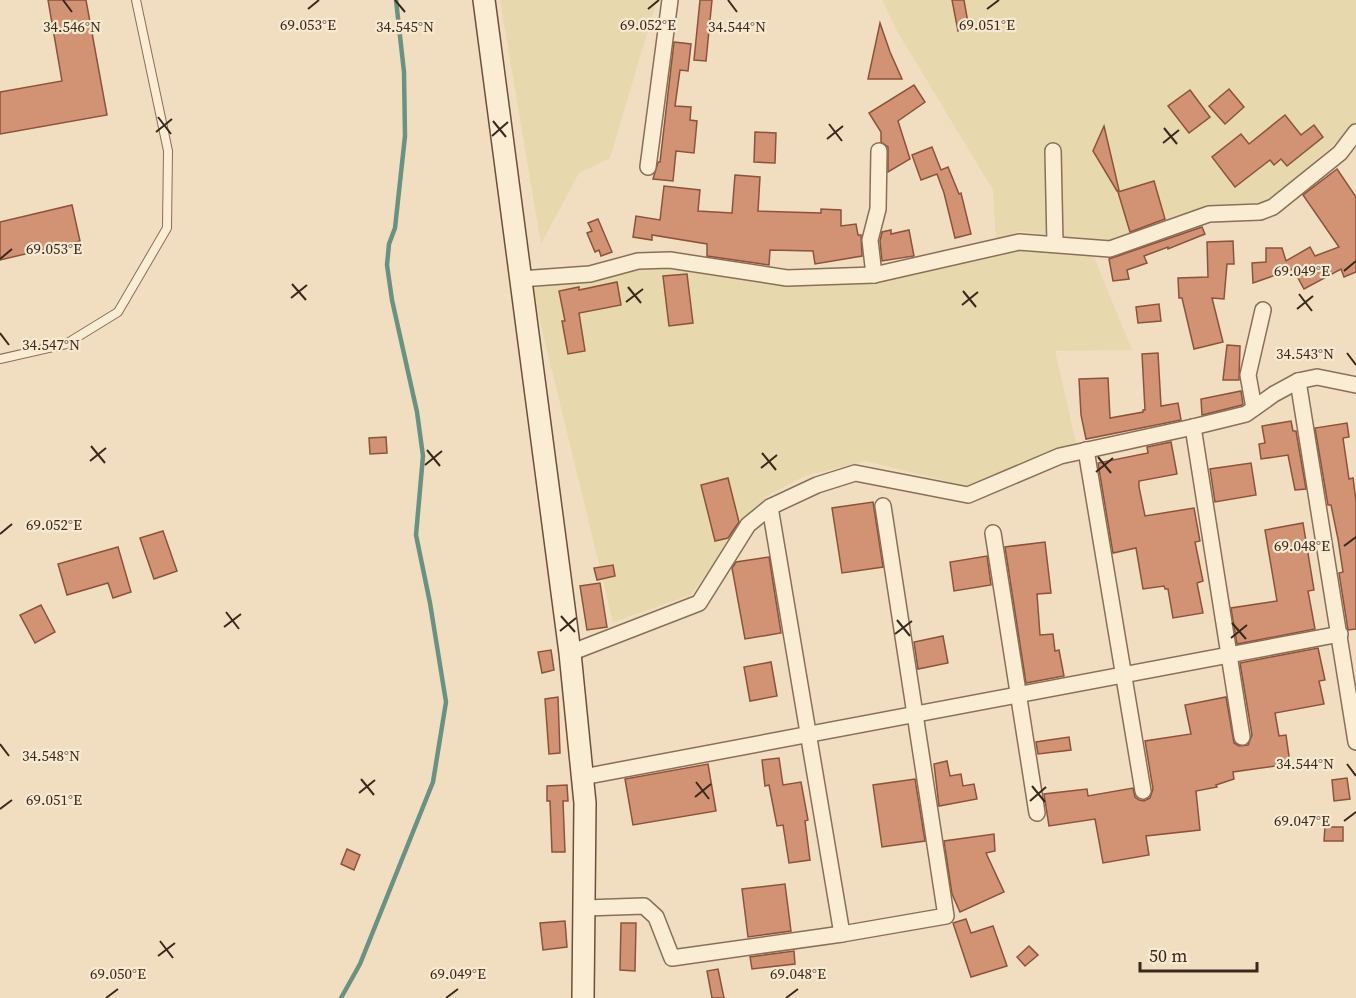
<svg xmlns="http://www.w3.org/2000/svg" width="1356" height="998" font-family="'Source Serif 4',serif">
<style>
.farmland{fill:#e7d8ad}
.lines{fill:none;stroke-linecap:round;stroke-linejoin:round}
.stream{stroke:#6a9284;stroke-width:4.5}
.building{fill:#d29274;stroke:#8c533b;stroke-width:1.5}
.service-casing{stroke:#8b6e57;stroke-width:10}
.minor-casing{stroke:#8b6e57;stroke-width:18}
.secondary-casing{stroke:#6d4f3a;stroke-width:24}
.service{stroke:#fbecd4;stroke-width:8}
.minor{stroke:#fbecd4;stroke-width:15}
.secondary{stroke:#fbecd4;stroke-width:21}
.ticks{fill:none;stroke:#3a281c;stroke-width:2}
.ticks-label{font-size:15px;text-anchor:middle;fill:#3a281c;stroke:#f8e9d1;stroke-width:4.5;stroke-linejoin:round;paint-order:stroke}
</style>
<rect width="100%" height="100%" fill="#f1dec0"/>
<g class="farmland">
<polygon points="500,0 657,0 610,158 579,173 541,244"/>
<polygon points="882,0 1356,0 1356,122 1354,127 1268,202 1208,205 1129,239 1095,242 1020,231 996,240 993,190 897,31"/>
<polygon points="1026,241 1094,257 1132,350 1055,351 1077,447 968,486 865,461 805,476 770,494 751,513 691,595 613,622 532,288 642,266 785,282 966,263"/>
</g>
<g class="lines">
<polyline class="stream" points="341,998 360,964 433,782 446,702 430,603 416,535 423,456 417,412 392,300 387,265 389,244 395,228 405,136 404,72 396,0"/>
</g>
<g class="building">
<polygon points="48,0 86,0 107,115 0,134 0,92 62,81"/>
<polygon points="700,0 712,0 706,61 694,60"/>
<polygon points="952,0 964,0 968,23 958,31"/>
<polygon points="880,23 890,52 902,79 868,79"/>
<polygon points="674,42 691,44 688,71 680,70 675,106 691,107 690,120 697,121 694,153 676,151 673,181 653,179 658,162 660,162"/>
<polygon points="914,85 925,102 898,121 910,159 888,172 888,147 881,142 881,132 869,113"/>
<polygon points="1229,89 1244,107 1225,124 1209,106"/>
<polygon points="1190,90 1210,117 1189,133 1168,106"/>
<polygon points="1285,115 1301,135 1314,125 1323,137 1287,166 1281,159 1274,165 1270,160 1235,187 1212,157 1241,134 1249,144"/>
<polygon points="1104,126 1119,190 1117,191 1093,151"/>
<polygon points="755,132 776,133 775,163 754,162"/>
<polygon points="932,147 941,170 948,167 959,194 961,193 971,234 955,238 944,193 937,174 921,180 912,155"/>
<polygon points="1337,169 1356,197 1356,272 1344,277 1341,269 1304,289 1293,269 1253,283 1252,263 1266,262 1266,248 1282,248 1286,261 1310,247 1315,256 1339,247 1303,195"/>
<polygon points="735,175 760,177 758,211 821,213 821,209 841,210 841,226 856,224 858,235 861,235 862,256 815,264 813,251 770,250 769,265 707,256 707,244 652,235 652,240 633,237 636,216 660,220 664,186 700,190 698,211 732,213"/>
<polygon points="1154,181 1165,219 1130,232 1118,192"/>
<polygon points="72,205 80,241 0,260 0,222"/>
<polygon points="598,219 612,252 601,256 599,250 595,252 587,233 592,231 588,223"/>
<polygon points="1202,227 1205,234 1168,249 1168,247 1144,256 1147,263 1127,270 1129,279 1113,281 1109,259"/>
<polygon points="891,230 891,234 909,230 914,256 882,261 880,241 882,232"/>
<polygon points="1233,241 1234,264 1227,264 1224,299 1212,298 1223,342 1194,349 1182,298 1179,298 1178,278 1208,277 1207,242"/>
<polygon points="687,274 693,323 669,326 663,276"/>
<polygon points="617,282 621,305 579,313 585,351 568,354 562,321 565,321 559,291 579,287 579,290"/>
<polygon points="1159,304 1161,321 1138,323 1136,307"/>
<polygon points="1227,345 1240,346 1239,380 1223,380"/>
<polygon points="1158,353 1161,406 1178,403 1181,420 1086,439 1081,415 1079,379 1108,378 1110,418 1143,412 1143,410 1145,410 1142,354"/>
<polygon points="1241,391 1243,404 1242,405 1202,415 1201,399"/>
<polygon points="1291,421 1293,431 1296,431 1306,489 1295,490 1288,455 1261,459 1259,444 1265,443 1262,426"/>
<polygon points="1347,423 1349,437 1343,438 1349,479 1353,478 1356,501 1356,629 1348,630 1339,573 1343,572 1338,539 1331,505 1328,505 1315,428"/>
<polygon points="386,437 387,453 370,454 369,438"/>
<polygon points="1171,442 1177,474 1139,481 1139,487 1145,516 1194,508 1200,541 1195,542 1203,581 1197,583 1203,613 1173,618 1168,589 1165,589 1164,586 1143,589 1136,548 1113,553 1098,463 1148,453 1147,447"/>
<polygon points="1251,463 1256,495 1215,502 1210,469"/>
<polygon points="728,478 739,522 728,538 715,541 701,485"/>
<polygon points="873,502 883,567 842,573 832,508"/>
<polygon points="1303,523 1314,590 1308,591 1315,629 1237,644 1231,608 1277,601 1265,530"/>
<polygon points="163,531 177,571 154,579 140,538"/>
<polygon points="1045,542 1051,593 1037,594 1040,635 1053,634 1055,651 1059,650 1064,676 1026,683 1005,547"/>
<polygon points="118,547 131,592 113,598 108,583 67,595 58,564"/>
<polygon points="987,556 991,585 954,591 950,562"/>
<polygon points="769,557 781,633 745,639 732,568 736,562"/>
<polygon points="613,565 615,576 597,580 594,568"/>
<polygon points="600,583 607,627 587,630 580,586"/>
<polygon points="41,605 55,632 35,643 20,615"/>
<polygon points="943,636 948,663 918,669 914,642"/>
<polygon points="1318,648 1325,680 1319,681 1324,704 1275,713 1279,736 1286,735 1290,764 1233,772 1234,779 1216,785 1217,787 1196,791 1200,830 1146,836 1149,855 1103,863 1095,819 1049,826 1044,794 1087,789 1088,796 1133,788 1135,797 1139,800 1144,801 1150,798 1153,789 1145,741 1191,734 1185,705 1226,697 1234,743 1239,746 1248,745 1252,735 1240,663"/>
<polygon points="551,650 554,670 542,673 538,652"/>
<polygon points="771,662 777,696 750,701 744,667"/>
<polygon points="558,697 560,753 549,754 545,699"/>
<polygon points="1069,737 1071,750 1038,754 1036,742"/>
<polygon points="779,758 783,785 801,782 808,820 805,821 810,860 789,863 783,825 777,826 769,785 765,786 762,760"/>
<polygon points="947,761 950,776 961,774 963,786 974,784 977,799 939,806 934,764"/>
<polygon points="708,764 716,811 633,825 625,779"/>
<polygon points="1347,778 1350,799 1334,801 1332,780"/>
<polygon points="915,779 925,841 882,847 873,785"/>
<polygon points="567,785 568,801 563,801 565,852 552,852 550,801 547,801 547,786"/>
<polygon points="1325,827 1343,827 1343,841 1324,841"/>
<polygon points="994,834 995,851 986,853 1004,892 960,912 952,894 944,841"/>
<polygon points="347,849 360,855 354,870 341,864"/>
<polygon points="785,884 791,931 748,937 742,889"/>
<polygon points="966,919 971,933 993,926 1007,966 971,977 953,923"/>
<polygon points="565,921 567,947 543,950 540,923"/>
<polygon points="621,923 636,923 635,971 620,970"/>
<polygon points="1029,946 1038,955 1025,966 1017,957"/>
<polygon points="794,951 795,964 752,969 750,957"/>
<polygon points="718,969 724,998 712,998 707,971"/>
</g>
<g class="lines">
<g class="service-casing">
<polyline id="service" points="0,359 66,344 118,312 167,228 168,151 136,0"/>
</g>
<g class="minor-casing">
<g id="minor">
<polyline points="1053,151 1055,244"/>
<polyline points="648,167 670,0"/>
<polyline points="874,275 870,240 878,209 879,151"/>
<polyline points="520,279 590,274 638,261 670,260 787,278 874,275 1019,242 1110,249 1209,214 1260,212 1273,207 1340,153 1356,132"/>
<polyline points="1298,381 1356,742"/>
<polyline points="1254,408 1248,375 1263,310"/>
<polyline points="1193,427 1242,737"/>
<polyline points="1086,450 1143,791"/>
<polyline points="770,507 842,934"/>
<polyline points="993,533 1037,813"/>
<polyline points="570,653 699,603 748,525 770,507 817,485 855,473 968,495 1060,456 1193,427 1246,414 1274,394 1298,381 1317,377 1356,385"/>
<polyline points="583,777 1340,634"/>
<polyline points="585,908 644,906 656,917 672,958 842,934 946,916 883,506"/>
</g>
</g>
<g class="secondary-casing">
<polyline id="secondary" points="484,0 570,653 585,803 583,998"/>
</g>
<use href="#service" class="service"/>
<use href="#minor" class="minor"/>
<use href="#secondary" class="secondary"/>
</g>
<path class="ticks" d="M63,0l9,12M395,0l10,12M728,0l9,12M308,9l11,-9M648,9l11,-9M987,9l12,-9M158,117l13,17M493,121l13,16M829,124l13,17M1164,128l13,16M156,132l16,-13M492,136l16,-14M827,139l16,-13M1163,143l16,-13M0,259l12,-10M1344,271l12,-10M292,284l14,16M628,287l13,16M963,291l13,16M1299,294l13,17M291,298l16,-13M626,302l17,-13M962,305l16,-13M1297,309l16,-13M0,333l9,12M1347,353l9,12M91,446l14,17M427,450l13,16M762,453l14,17M1098,457l13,16M90,461l16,-13M425,465l17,-14M761,468l16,-13M1096,472l17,-14M0,534l12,-10M1344,546l12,-9M226,612l13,17M561,616l14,16M897,620l13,16M1232,623l14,16M224,627l17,-13M560,631l16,-13M895,634l17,-13M1231,638l16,-13M0,744l9,12M1347,764l9,12M361,779l13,16M696,782l13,17M1032,786l13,16M359,793l16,-13M695,797l16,-13M1030,801l16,-14M0,809l12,-9M1344,821l12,-9M160,941l13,17M158,956l17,-13M106,998l12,-9M446,998l12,-9M786,998l12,-9"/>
<g class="ticks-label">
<text x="308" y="30">69.053°E</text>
<text x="648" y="30">69.052°E</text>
<text x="987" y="30">69.051°E</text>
<text x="72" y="32">34.546°N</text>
<text x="405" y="32">34.545°N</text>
<text x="737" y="32">34.544°N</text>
<text x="54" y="254">69.053°E</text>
<text x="1302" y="276">69.049°E</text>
<text x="51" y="350">34.547°N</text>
<text x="1305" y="359">34.543°N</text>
<text x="54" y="530">69.052°E</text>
<text x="1302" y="551">69.048°E</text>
<text x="51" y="761">34.548°N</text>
<text x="1305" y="769">34.544°N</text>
<text x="54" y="805">69.051°E</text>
<text x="1302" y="826">69.047°E</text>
<text x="118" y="979">69.050°E</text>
<text x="458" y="979">69.049°E</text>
<text x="798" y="979">69.048°E</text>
</g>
<path d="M1140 962v9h117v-9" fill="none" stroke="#3a281c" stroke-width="3"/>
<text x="1149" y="962" font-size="18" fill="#3a281c" stroke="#f8e9d1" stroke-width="4.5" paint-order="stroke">50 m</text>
</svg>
